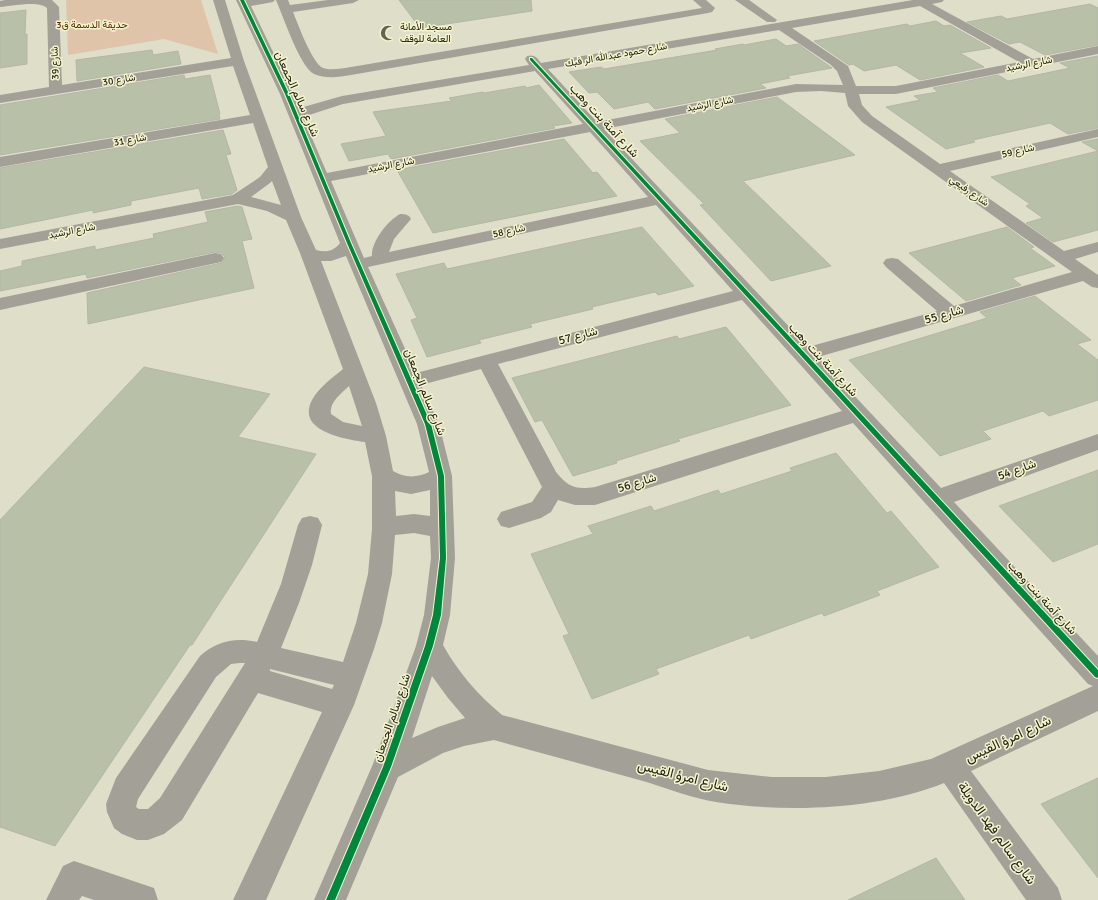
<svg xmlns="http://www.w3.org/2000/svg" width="1098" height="900" font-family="Signika,Vazirmatn,sans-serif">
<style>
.green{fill:#dfc4a9}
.building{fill:#b9c0a8;stroke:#b4b6a7}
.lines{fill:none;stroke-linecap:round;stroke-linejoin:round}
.minor{fill:#a3a097;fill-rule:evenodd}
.cycleway-casing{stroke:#f5f4ce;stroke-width:2}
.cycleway{fill:#00873e;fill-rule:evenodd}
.labels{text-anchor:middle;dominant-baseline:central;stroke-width:3;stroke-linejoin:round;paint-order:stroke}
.far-park-label{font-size:10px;fill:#572900;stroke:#f5f4ce}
.far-poi-label{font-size:10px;fill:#232315;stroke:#f5f4ce;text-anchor:start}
.far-street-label{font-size:10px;fill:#232315;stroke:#f5f4ce}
.street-label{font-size:12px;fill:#232315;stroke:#f5f4ce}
.near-street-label{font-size:14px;fill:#232315;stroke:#f5f4ce}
</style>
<rect width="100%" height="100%" fill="#dfdec9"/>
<polygon class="green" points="66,0 201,0 218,54 164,39 68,55"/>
<g class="building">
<polygon points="399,0 531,0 532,11 420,28"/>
<polygon points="1090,4 1098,8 1098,45 1045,55 1020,42 1009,44 967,22 1001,16 1007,19"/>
<polygon points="26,10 25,34 27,34 27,64 0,68 0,13"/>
<polygon points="936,21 944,26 950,25 991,48 960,53 984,67 920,80 896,65 864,71 853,64 849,65 814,41 907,24 910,26"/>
<polygon points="776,39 786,46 798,44 832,68 787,76 790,78 760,84 766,88 655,109 648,102 614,109 597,92 589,93 569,72 601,67 604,69 717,50 715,49 743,44 744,45"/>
<polygon points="152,50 153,55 178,51 181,64 77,81 76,60"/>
<polygon points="1098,56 1098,128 1068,134 1050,123 973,140 975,142 946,149 886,107 920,100 914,96 938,92 933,88 998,75 1008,81 1070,68 1060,63"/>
<polygon points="184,75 185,79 210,75 220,114 219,114 220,119 0,155 0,105"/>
<polygon points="539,85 572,123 553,126 555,128 391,159 388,154 349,161 341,144 386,136 373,112 452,101 449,98 483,92 484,93 525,86 526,88"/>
<polygon points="777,97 855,155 743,181 831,266 771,281 700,205 704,204 640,141 680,133 665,119"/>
<polygon points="223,130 231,154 226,155 237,190 232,194 202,199 199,188 131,201 131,205 93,213 93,210 0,229 0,168"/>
<polygon points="564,139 593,173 597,172 617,196 433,233 397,170"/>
<polygon points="1098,139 1098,230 1053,242 1026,223 1043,218 1026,206 1030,204 991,177 1098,151 1082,142"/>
<polygon points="238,206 242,207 252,239 242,241 254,288 88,324 87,293 221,263 225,257 221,253 215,252 87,278 86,274 0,291 0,271 22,266 22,261 95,246 95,250 154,238 153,234 208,222 205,212"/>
<polygon points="642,227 694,286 658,295 655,292 592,307 593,309 530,324 532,327 479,340 481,343 427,357 411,320 417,318 396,274 444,263 447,269"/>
<polygon points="1007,227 1034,247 1030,248 1055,266 1012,278 1021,285 966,301 909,253"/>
<polygon points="1035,296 1091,340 1077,344 1098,360 1098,400 1049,416 1043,411 983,431 991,439 940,456 849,360 987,318 980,312"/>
<polygon points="726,327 791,405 678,439 680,441 616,461 617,463 573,476 542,420 535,422 512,378 677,336 679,339"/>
<polygon points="144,367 270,394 238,437 316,454 192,645 190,645 55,846 0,827 0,520"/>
<polygon points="836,453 887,513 891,511 939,567 877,591 880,595 824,616 822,613 751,639 749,635 656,669 659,674 592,699 563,636 569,634 531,554 593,534 588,526 651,506 654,511 718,490 721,494 792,471 790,468"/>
<polygon points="1098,470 1098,544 1053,562 999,506"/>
<polygon points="1098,778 1098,878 1041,804"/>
<polygon points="936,858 965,900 848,900"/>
</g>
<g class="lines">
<g class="minor">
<path d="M5,0h47l7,7 3,78 169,-27 -18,-58h12l19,61 57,156 15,33c10,3 18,1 24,-7l-60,-149 -44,-94h39l-2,2 -22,4 49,102 42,-12 187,-31 -4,-6 2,-3c7,-2 10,1 14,7l372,-63h31l-2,2 -10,2 101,55 65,-13v8l-202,40h-37l3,11 10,11 68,48 158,-35v8l-148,34 114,80 34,-9v10l-23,7 23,16v13l-6,-1 -9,-6 -265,76 123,131 157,-54v16l-144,52 144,154v55l-127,60 87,117 4,12h-36l-82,-117c-66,27 -158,30 -228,19 -25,-4 -49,-14 -73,-21 -50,-14 -99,-27 -149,-41l-30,6 -21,7 -45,24 -52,123h-32l59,-136 43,-118 8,-31 7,-57 -1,-22 -16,-3 -19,2 -3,39 -10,49 -8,26 -20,56 -88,195h-33l89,-188 -64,-19 -76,127 -18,14 -16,6h-11l-15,-6 -8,-6 -7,-16 -1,-8 10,-26 84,-122c16,-15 36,-19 57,-14l24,-58 17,-59 4,-7 8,-2 8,2 4,7 -10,40 -13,38 -18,45 62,14 13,-39 12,-49 4,-45v-53l-7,-34c-15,-2 -60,-9 -56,-33 3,-17 22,-30 34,-40l-43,-116 -14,-33 -19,-9 -29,-7 -238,45v-10l233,-44 27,-18 8,-10 -15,-44 -253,44v-10l250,-42 -17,-49 -233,37v-8l49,-8 -2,-79c-8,-8 -35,-2 -47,-1v-6zM920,6l99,56 -123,24h-40l-8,-20 -56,-38zM779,30l52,35 6,6 6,14 -47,-1 -199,38 -49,-53zM535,71l48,53 -256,49 -24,-56 40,-13zM821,91l24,2 3,13 14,16 210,150 -118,34 -56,-47 -6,-1 -6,1 -3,4 3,4 51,44 -129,36 -204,-218 192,-37zM590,132l58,65 -259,55 5,-13 17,-20 -2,-3c-4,-2 -9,-3 -12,0 -11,7 -26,27 -25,40l-8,2 -33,-77zM272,181l9,24 -30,-8 19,-14zM656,205l77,86 -317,82 -48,-106zM346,256l71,168 12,48c-12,6 -25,6 -36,-1l-7,-35 -10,-33 -55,-142h10zM742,300l100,111 -247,76c-19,3 -27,0 -39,-15l-58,-108zM481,369l61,118 -10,15 -31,10 -4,7 4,7 8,2 32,-10 10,-6 7,-12 17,5h20l258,-82 235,261 5,2 -162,73 -52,12 -53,6h-54l-64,-7 -206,-55c-24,-20 -44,-43 -59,-70l7,-30 5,-57 -3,-82 -13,-52 -18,-39zM349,386l13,40 -19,-4 -12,-8c-2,-12 10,-20 18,-28zM430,490v26l-16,-2 -18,2 -1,-25 16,3zM240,663h5l-85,135 -12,11h-9l-3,-2 2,-8 78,-122 15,-13zM270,669l64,16 -2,4 -62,-18zM432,676l16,22 17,20 -27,9 -26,11z"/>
<path d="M276,0h12l2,5 38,-5h31l-6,3 -60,9c5,12 19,51 30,56 8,3 20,0 28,-1l351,-59 -9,-8h13l9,8 -3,4 -4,1 -357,62c-12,2 -25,4 -37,-1 -14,-7 -31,-58 -38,-74z"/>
<polygon points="735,0 749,0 777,20 775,22 767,22"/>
<polygon points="215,253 221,254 224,258 221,262 0,310 0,298"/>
<polygon points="74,861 154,888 158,900 94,900 82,896 79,900 46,900 63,866"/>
</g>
<g class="cycleway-casing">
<g id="cycleway">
<polygon points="240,0 244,0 289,94 351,243 431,424 444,476 446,558 441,615 433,646 391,767 335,900 326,900 383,767 425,646 433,615 440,558 438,476 425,424 347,243 285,94"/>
<polygon points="530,58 532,58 1098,670 1098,678 1095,677 530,60"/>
</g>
</g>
<use href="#cycleway" class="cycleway"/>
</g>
<defs>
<g id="mosque-bare" transform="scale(1.2)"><path d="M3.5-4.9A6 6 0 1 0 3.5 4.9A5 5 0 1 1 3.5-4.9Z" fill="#656454" stroke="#f5f4ce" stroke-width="2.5" paint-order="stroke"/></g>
</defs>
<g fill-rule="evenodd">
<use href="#mosque-bare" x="388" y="33"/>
</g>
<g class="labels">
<g class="far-park-label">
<text x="92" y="25">حديقة الدسمة ق3</text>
</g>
<g class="far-poi-label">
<text x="400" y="27">مسجد الأمانة<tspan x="400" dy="12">العامة للوقف</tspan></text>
</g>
<g class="far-street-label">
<text transform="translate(616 55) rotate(-10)">شارع حمود عبدالله الر فبك</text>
<text transform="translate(55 63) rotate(-92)">شارع 39</text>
<text transform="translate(1029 64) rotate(-11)">شارع الرشيد</text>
<text transform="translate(119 80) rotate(-9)">شارع 30</text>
<text transform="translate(710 104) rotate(-11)">شارع الرشيد</text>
<text transform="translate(130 140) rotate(-10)">شارع 31</text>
<text transform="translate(1018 151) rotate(-13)">شارع 59</text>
<text transform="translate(391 165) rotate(-11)">شارع الرشيد</text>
<text transform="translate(969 191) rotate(35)">شارع رفيعي</text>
<text transform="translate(72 231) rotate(-11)">شارع الرشيد</text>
<text transform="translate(509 231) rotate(-12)">شارع 58</text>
</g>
<g class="street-label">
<text transform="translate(297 94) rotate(66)">شارع سالم الجمعان</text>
<text transform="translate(604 121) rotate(47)">شارع آمنة بنت وهب</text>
<text transform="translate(944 315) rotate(-16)">شارع 55</text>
<text transform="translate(578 336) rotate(-15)">شارع 57</text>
<text transform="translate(823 360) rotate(47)">شارع آمنة بنت وهب</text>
<text transform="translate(425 392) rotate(68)">شارع سالم الجمعان</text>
<text transform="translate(1017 470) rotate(-20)">شارع 54</text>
<text transform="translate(637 483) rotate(-17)">شارع 56</text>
<text transform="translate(1042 598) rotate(47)">شارع آمنة بنت وهب</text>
<text transform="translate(392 718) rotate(-71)">شارع سالم الجمعان</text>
</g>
<g class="near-street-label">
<text transform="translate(1008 739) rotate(-25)">شارع امرؤ القيس</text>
<text transform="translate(683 776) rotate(14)">شارع امرؤ القيس</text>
<text transform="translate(997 833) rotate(54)">شارع سالم فهد الدويلة</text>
</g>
</g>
</svg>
